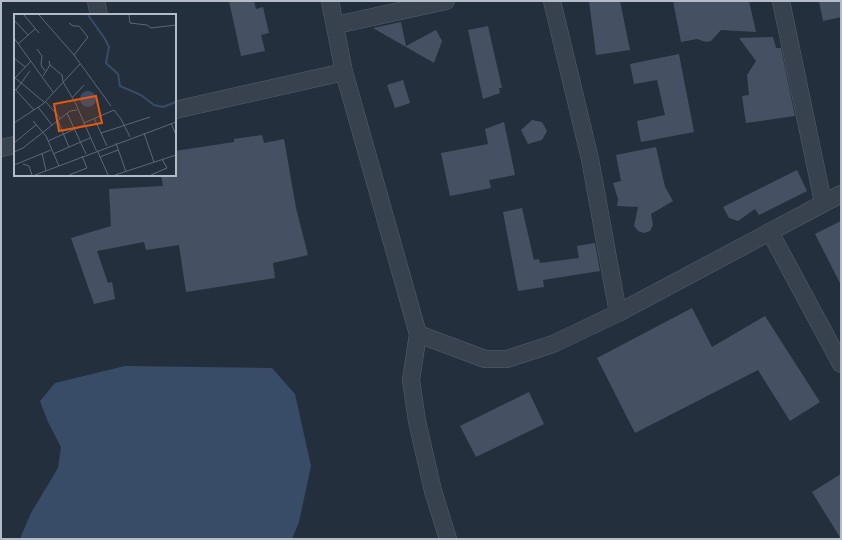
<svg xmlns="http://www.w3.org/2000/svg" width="842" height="540" font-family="Mulish,sans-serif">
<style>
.water{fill:#394c67}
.building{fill:#455162}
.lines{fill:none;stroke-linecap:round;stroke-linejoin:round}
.minor-casing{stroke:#565f6c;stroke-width:18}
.minor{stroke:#38414e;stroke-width:17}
.inset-river{fill:none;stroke:#394c67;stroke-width:2}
.inset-road{fill:none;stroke:#5e6776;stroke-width:1}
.view{fill:#e8590c;fill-opacity:0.15;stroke:#e8590c;stroke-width:2}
.inset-edge{fill:none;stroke:#b4bcc9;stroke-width:2}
</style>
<rect width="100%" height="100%" fill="#242f3e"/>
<polygon class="water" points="125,366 272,368 295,394 311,466 299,522 292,539 20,539 31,513 58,468 61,447 48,422 40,401 55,383"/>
<g class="building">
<polygon points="229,1 254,1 256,9 263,7 269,33 261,35 265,51 241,56"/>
<polygon points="589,1 620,1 630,50 596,55"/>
<polygon points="673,1 749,1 756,32 721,30 711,41 706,42 697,39 681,42"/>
<polygon points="819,1 841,1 841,17 823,21"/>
<polygon points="401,22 406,46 436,30 442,41 434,63 373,28"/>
<polygon points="488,26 502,88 499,88 500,93 483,99 468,30"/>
<polygon points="773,37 776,48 781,48 795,116 746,123 742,96 749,95 747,75 756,61 739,38"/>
<polygon points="679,54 694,132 641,142 637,121 665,115 657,80 634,84 630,64"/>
<polygon points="403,80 410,103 395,108 387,85"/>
<polygon points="532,120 542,122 547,131 542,140 528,144 521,130"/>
<polygon points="504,122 515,175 489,180 491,188 450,196 441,153 488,144 485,129"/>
<polygon points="262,135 264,143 284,139 296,208 308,255 273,263 275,278 186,292 179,245 146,250 144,242 97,251 108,283 112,282 115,299 94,304 71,238 111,226 109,189 163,186 161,175 175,175 175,151 234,142 234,139"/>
<polygon points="656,147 665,187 673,201 651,214 653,225 650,231 644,233 638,231 634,226 638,207 617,206 618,199 613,183 621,181 616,155"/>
<polygon points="797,170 807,191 759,215 755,209 738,221 729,218 723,207"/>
<polygon points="522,208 534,260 539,259 540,263 579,258 577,246 595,243 600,271 543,280 544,287 518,291 503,212"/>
<polygon points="841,221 841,285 815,234"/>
<polygon points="692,308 712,347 765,316 820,402 790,421 758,370 635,433 597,358"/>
<polygon points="529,392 544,424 476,457 460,426"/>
<polygon points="841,474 841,539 812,492"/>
</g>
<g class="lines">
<g class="minor-casing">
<g id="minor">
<polyline points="96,1 99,15"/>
<polyline points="330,1 344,72 418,334 411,380 417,421 433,491 448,539"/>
<polyline points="552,1 590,159 618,313"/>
<polyline points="781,1 823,202"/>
<polyline points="336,25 446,1"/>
<polyline points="175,110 344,72"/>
<polyline points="1,148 15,145"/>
<polyline points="770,232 841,364"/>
<polyline points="418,334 485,359 507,359 553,344 618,313 841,194"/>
</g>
</g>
<use href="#minor" class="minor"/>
</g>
<g transform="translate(14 14)">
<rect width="162" height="162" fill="#242f3e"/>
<path d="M66 85a8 8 0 1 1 16 0a8 8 0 1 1-16 0Z" fill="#394c67"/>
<path class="inset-river" d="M74,1l17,24 4,8 -3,16 12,11 2,12 21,9 13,10 9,2 13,-5"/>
<path class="inset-road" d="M10,1l15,18M25,1l35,40 37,51M115,1l1,8 17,2 4,3 25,-3M0,6l14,15M55,9l4,3h6l9,11 -14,18M0,24l39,54M4,30l17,-15M23,35l5,7 -1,9 4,6M0,44l11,9M36,51l12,10 1,7 12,20 21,48M29,62l7,-11 -1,-4M0,63l30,25M1,64l16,-17M0,74l20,22M2,76l14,-19M58,84l12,-13M31,87l15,17M24,93l14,18M53,99l19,41M80,104l13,28M19,107l13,15 13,30M44,107l11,26M0,109l29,-19 37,-40M70,109l30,-13 7,9 9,18M157,109l5,12M87,119l49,-16M130,119l10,29M34,127l36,-16M0,129l22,-18M102,129l10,29M83,136l11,25M0,138l9,-4 47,-37 7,-1M28,139l4,18M39,140l37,-16M86,143l18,-7M9,150l6,2 3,9M0,151l37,-15M21,161l141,-53M55,161l18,-7 -5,-12M101,161l61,-20M137,161l16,-7 -5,-9"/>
<path class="view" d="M82,82l6,27 -43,8 -5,-27z"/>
<rect width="162" height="162" class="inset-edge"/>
</g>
<rect width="842" height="540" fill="none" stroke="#b4bcc9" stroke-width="4"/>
</svg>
